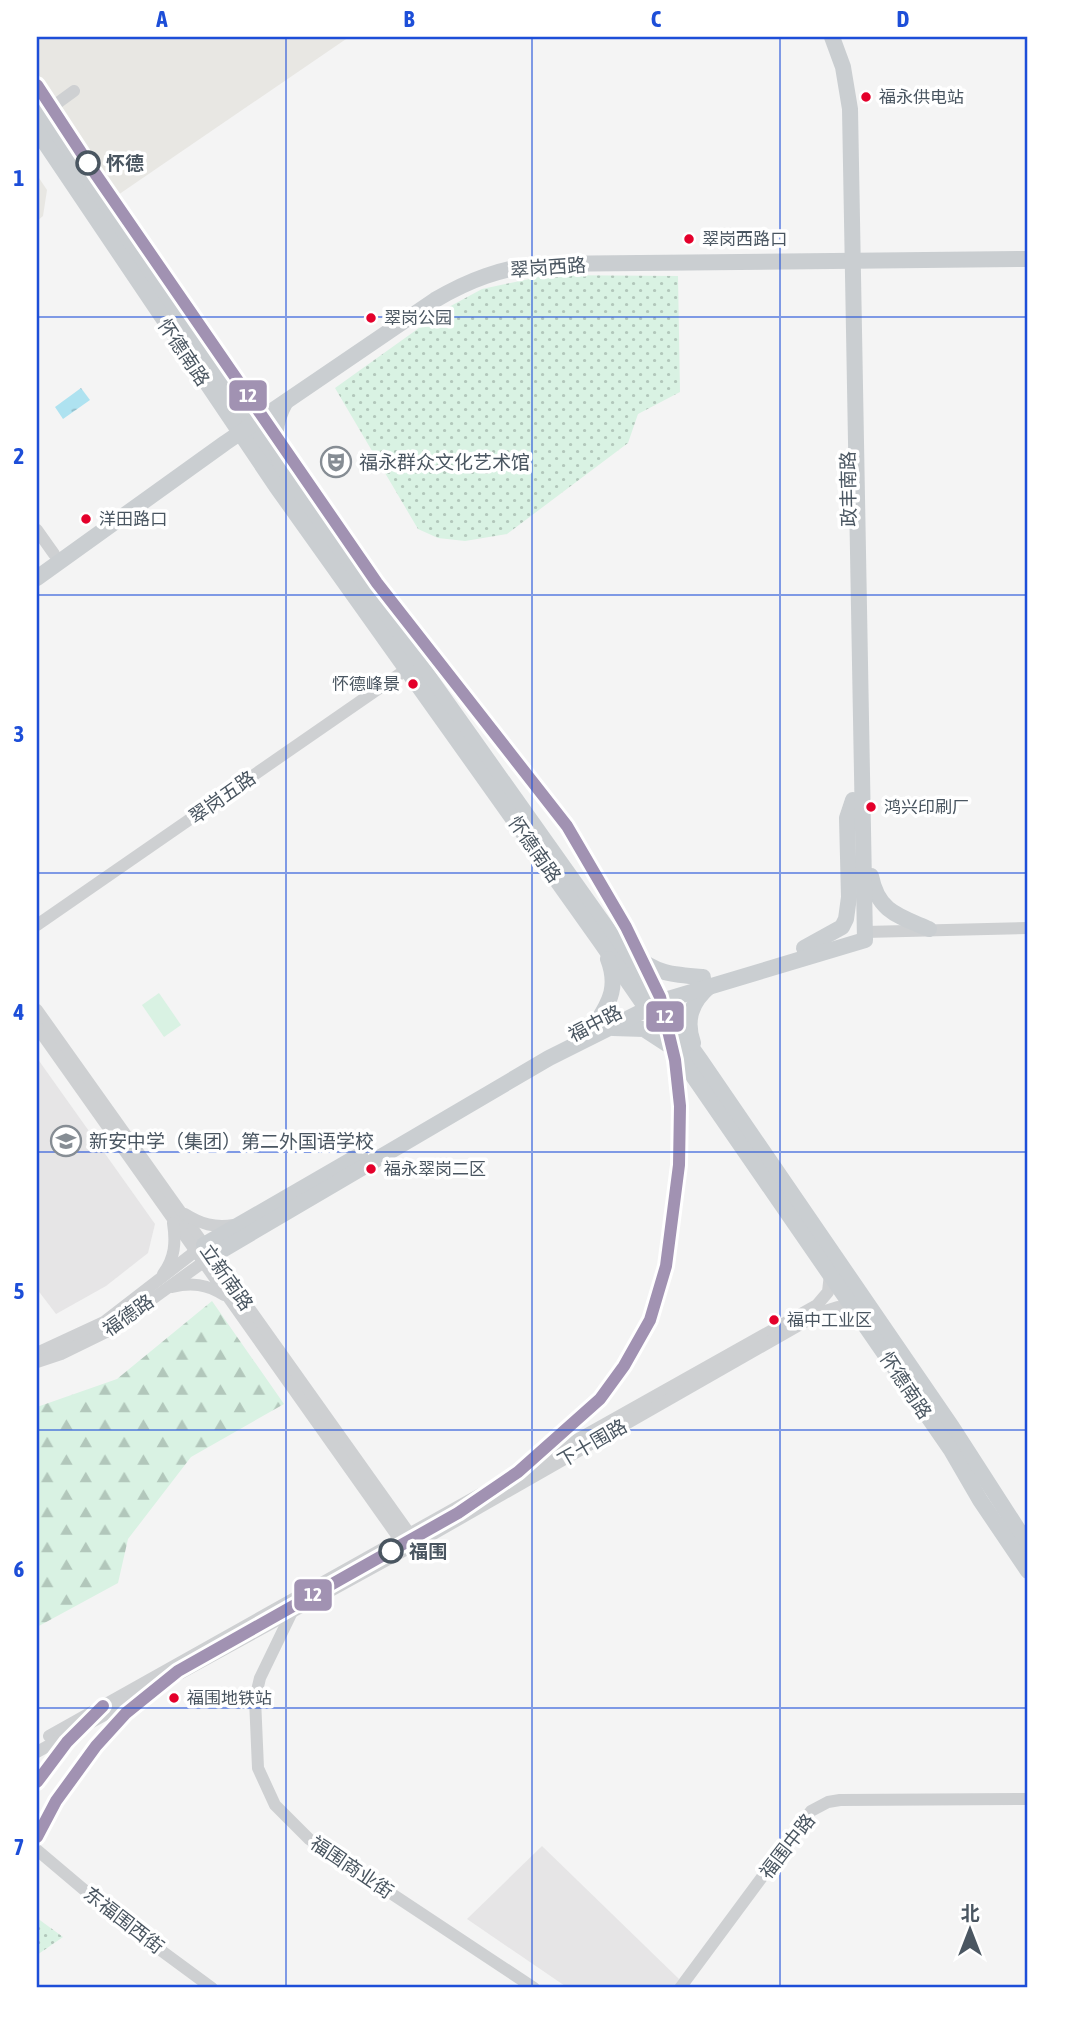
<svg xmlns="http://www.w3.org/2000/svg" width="1065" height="2025" font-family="'Asap Condensed','Noto Sans SC',sans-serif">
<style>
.commercial{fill:#e8e7e3}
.education{fill:#e6e5e6}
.forest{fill:url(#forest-firs)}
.park{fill:url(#park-dots)}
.garden{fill:#d9f2e3}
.water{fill:url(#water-ripples)}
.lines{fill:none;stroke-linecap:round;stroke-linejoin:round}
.minor{stroke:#ced0d2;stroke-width:12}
.major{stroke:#caced1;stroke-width:16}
.metro-1-casing{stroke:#fff;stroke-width:18}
.metro-1{stroke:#a192b2;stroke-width:12}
.grid{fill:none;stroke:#1d4ed8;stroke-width:2;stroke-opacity:0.55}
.bus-dot{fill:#e4002b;stroke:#fff;stroke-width:2.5}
.stop-dot{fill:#fff;stroke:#4a5661;stroke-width:3.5}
.labels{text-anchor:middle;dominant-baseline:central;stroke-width:7;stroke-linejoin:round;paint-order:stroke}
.bus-label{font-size:17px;fill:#4a5661;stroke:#fff;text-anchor:start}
.stop-label{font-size:19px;font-weight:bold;fill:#4a5661;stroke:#fff;text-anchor:start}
.street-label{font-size:19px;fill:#4a5661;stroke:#fff}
.poi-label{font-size:19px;fill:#4a5661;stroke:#fff;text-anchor:start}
.line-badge{stroke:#fff;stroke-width:2.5}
.badge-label{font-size:19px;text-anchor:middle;font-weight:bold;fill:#fff}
.neatline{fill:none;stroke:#1d4ed8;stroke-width:2.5}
.grid-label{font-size:23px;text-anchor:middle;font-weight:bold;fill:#1d4ed8}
</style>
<defs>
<pattern id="forest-firs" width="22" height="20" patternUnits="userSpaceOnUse" patternTransform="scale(1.75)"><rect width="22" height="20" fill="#d9f2e3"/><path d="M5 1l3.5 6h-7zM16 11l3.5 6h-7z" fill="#b2c7bb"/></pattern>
<pattern id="park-dots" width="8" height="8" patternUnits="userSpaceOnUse" patternTransform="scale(1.75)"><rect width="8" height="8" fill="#d9f2e3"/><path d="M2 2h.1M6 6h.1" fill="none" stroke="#b2c7bb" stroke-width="1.8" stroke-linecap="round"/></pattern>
<pattern id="water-ripples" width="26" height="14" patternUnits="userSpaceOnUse" patternTransform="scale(1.75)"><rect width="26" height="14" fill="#aee2f0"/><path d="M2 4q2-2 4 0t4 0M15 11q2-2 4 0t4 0" fill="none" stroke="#90bac6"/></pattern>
</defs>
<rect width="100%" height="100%" fill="#f4f4f4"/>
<g class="commercial">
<polygon points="37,37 349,37 115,197 37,72"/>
<polygon points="37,175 47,190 43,216 37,221"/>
</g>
<g class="education">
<polygon points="37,1058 155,1224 148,1253 106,1286 56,1314 37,1289"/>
<polygon points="542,1846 679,1979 673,1988 568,1988 467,1919"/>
</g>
<polygon class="forest" points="212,1301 284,1404 191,1457 128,1539 118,1583 37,1627 37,1407 117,1379"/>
<g class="park">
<polygon points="548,275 678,276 680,392 638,414 628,443 507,534 465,541 438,538 418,529 335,388 447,308 482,289"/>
<polygon points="37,1918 63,1937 37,1955"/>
</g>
<polygon class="garden" points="159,993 181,1025 164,1037 142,1005"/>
<polygon class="water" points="81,388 90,400 63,419 55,407"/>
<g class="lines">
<g class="minor">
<polyline points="37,118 74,91"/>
<polyline points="37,530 54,554"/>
<polyline points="37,925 407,669"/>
<polyline points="865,932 1028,928"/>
<polyline points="37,1010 414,1540"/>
<polyline points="37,1027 403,1544"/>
<path d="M185,1214c16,10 29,14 49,11"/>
<path d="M163,1274c12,-16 13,-32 10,-51"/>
<path d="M172,1287c19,-5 35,-3 52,8"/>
<polyline points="37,1353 104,1322 201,1247"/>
<polyline points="37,1362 61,1354 108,1331 209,1258"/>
<polyline points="291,1614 260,1678 255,1699 258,1768 275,1805 309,1839 534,1988"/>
<polyline points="49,1736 817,1305 828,1292 830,1274"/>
<polyline points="37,1752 407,1549 822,1312 838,1307 855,1311"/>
<polyline points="37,1850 121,1921 212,1988"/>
<polyline points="680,1988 811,1811 828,1802 840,1800 1028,1799"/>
</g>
<g class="major">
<polyline points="37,108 285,474 701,1061 952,1427 1028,1545"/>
<polyline points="37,131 276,486 600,941 951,1450 980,1500 1028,1571"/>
<path d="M280,462c-7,-21 -6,-39 5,-59"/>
<path d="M37,578l188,-135 210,-143c34,-20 66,-32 106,-36l487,-5"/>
<path d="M871,876c7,36 28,40 58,53"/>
<polyline points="804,948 842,927 846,919 849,897 847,818 853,800"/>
<path d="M632,953c23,21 41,22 71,24"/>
<path d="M596,1023c15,-22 22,-38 12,-64"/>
<polyline points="613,1028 644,1029 667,1044"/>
<path d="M693,1043c-8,-23 -2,-41 17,-57"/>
<polyline points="204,1245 360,1155"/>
<polyline points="212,1256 549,1058 665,1000 865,940 850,109 843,67 832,37"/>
</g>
<g class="metro-1-casing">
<g id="metro-1">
<polyline points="37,85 88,163 377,583 567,826 626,927 660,997 675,1060 680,1106 679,1165 666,1266 650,1320 624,1366 600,1399 518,1472 458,1513 178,1671 126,1713 96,1746 56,1801 37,1837"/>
<polyline points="37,1782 67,1742 103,1706"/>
</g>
</g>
<use href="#metro-1" class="metro-1"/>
</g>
<path class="grid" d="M286,37v1951M532,37v1951M780,37v1951M37,317h991M37,595h991M37,873h991M37,1152h991M37,1430h991M37,1708h991"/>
<defs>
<g id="theatre-ring" transform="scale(1.575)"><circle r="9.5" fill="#fff" stroke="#868d94" stroke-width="1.5"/><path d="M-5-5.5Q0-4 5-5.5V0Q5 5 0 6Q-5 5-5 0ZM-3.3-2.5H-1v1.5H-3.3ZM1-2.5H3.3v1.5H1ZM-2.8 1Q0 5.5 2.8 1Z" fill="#868d94"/></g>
<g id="school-ring" transform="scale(1.575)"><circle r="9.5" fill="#fff" stroke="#868d94" stroke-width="1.5"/><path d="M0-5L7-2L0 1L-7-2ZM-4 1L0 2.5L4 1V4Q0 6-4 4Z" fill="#868d94"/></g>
</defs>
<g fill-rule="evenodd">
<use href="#theatre-ring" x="336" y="462"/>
<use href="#school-ring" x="66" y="1141"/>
</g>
<g class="bus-dot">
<circle cx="866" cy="97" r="6"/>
<circle cx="689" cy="239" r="6"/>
<circle cx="371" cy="318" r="6"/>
<circle cx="86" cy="519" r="6"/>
<circle cx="413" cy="684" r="6"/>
<circle cx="871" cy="807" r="6"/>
<circle cx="371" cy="1169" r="6"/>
<circle cx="774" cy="1320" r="6"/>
<circle cx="174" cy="1698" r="6"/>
</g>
<g class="stop-dot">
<circle cx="88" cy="163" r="11"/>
<circle cx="391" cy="1551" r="11"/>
</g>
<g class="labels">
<g class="bus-label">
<text x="879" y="97">福永供电站</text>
<text x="702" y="239">翠岗西路口</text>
<text x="384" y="318">翠岗公园</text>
<text x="99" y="519">洋田路口</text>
<text x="400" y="684" text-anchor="end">怀德峰景</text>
<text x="884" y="807">鸿兴印刷厂</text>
<text x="384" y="1169">福永翠岗二区</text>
<text x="787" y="1320">福中工业区</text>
<text x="187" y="1698">福围地铁站</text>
</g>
<g class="stop-label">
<text x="106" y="163">怀德</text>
<text x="409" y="1551">福围</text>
</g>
<g class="street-label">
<text transform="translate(548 267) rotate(-4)">翠岗西路</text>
<text transform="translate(184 352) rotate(56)">怀德南路</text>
<text transform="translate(848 489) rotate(-91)">政丰南路</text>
<text transform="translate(222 797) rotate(-35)">翠岗五路</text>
<text transform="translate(535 849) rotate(55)">怀德南路</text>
<text transform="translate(595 1023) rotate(-27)">福中路</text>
<text transform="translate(227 1277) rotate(55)">立新南路</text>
<text transform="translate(128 1315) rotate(-35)">福德路</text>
<text transform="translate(906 1385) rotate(56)">怀德南路</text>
<text transform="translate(592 1443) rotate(-30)">下十围路</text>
<text transform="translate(787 1846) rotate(-52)">福围中路</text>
<text transform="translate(352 1867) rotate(34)">福围商业街</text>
<text transform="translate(124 1920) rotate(38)">东福围西街</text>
</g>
<g class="poi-label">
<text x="359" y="462">福永群众文化艺术馆</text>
<text x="89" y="1141">新安中学（集团）第二外国语学校</text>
</g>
</g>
<g class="line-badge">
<rect x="228" y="379" width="40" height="33" rx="7" fill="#a192b2"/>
<rect x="645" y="1000" width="40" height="33" rx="7" fill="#a192b2"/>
<rect x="293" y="1578" width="40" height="34" rx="7" fill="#a192b2"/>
</g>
<g class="badge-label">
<text x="248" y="402">12</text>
<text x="665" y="1023">12</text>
<text x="313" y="1601">12</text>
</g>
<rect width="1065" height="2025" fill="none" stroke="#ffffff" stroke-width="77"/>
<g transform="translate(970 1930)" stroke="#ffffff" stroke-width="5" paint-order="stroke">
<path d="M0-5L12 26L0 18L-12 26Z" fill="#4a5661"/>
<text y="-10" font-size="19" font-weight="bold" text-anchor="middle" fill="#4a5661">北</text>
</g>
<rect x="38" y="38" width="988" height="1948" class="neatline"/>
<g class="grid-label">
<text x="162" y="27">A</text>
<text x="409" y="27">B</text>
<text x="656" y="27">C</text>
<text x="903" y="27">D</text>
<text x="19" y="186">1</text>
<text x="19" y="464">2</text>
<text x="19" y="742">3</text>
<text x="19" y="1020">4</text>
<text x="19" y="1299">5</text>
<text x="19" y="1577">6</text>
<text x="19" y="1855">7</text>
</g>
</svg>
